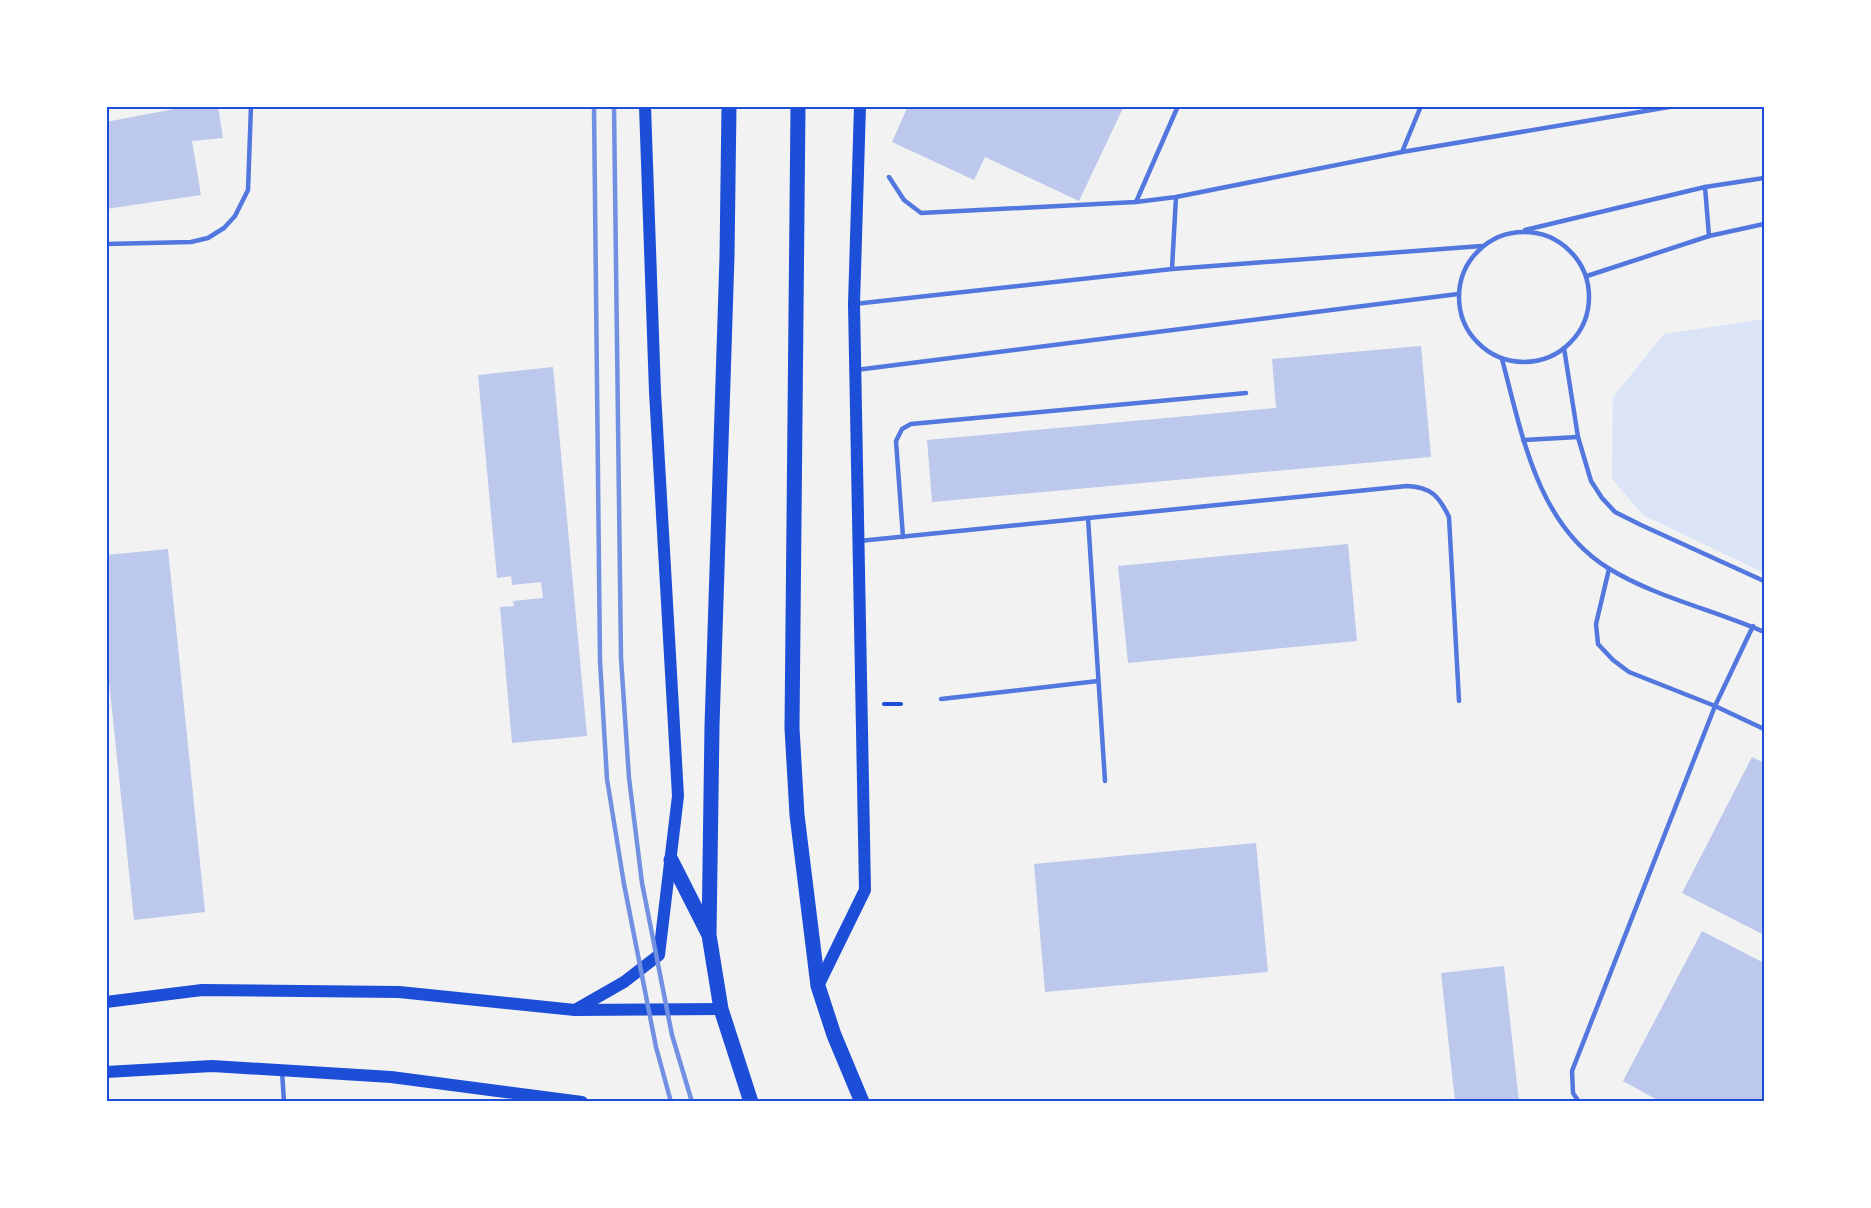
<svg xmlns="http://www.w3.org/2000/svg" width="1871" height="1208" font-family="'Titillium Web',sans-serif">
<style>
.green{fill:#dbe4f7}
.building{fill:#bdc9ec}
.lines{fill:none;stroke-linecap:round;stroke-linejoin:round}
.path{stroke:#1d4ed8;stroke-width:4}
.service{stroke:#5277de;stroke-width:4.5}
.secondary{stroke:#1d4ed8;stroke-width:12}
.primary{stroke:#1d4ed8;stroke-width:15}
.rail{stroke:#7290e2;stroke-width:4.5}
.neatline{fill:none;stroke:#1d4ed8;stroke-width:2}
</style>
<rect width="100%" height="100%" fill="#f2f2f2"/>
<polygon class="green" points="1764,319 1764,573 1643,515 1612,479 1613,397 1664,334"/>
<g class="building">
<polygon points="190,106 218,106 223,138 192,141 201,195 106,209 106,122"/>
<polygon points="908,106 1124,106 1079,201 985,157 974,180 892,142"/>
<polygon points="1421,346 1431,457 932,502 927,440 1276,408 1272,359"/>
<polygon points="553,367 587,736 512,743 500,607 514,606 513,601 543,598 541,582 512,585 511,576 497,578 478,375"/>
<polygon points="1348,544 1357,641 1128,663 1118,566"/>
<polygon points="168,549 205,912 134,920 106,653 106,555"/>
<polygon points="1752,757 1764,763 1764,935 1682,893"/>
<polygon points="1256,843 1268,972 1045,992 1034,864"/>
<polygon points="1702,931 1764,963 1764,1102 1661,1102 1623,1081"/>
<polygon points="1504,966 1519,1102 1455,1102 1441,973"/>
</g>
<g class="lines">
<polyline class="path" points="884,704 901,704"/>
<g class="service">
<polyline points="1764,106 1764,107"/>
<polyline points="1402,152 1421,106"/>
<polyline points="889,177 904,200 921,213 1136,202 1176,197 1402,152 1675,106"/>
<polyline points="1705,187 1709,236"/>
<polyline points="1136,202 1178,106"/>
<polyline points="1525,230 1705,187 1764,178"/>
<circle cx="1524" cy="297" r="65"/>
<polyline points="106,244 191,242 208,238 224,228 235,216 248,190 251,106"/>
<polyline points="1172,269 1176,197"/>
<polyline points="1587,276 1709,236 1764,224"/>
<polyline points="854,304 1172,269 1482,246"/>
<polyline points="1564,348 1578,437 1591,481 1602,498 1615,512 1641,525 1764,581"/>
<path d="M1502,359c20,75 35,165 106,209 47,29 106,42 156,64"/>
<polyline points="856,370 1458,294"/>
<polyline points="1523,440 1578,437"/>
<polyline points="1088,518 1105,781"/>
<polyline points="903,537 896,441 902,429 911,424 1246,393"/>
<path d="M859,541l548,-55c24,1 32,10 42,31l10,184"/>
<polyline points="1609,569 1596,624 1598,644 1613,660 1629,672 1715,706 1764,729"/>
<polyline points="941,699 1098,681"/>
<polyline points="282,1071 284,1102"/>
<polyline points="1579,1102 1573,1093 1572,1071 1715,706 1753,626"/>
</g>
<g class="secondary">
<polyline points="818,986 865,890 854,304 860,106"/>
<polyline points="106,1002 202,990 399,992 575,1010 721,1009"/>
<polyline points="575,1010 624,982 659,955 678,796 655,392 645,106"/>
<polyline points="106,1072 212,1066 391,1077 582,1102"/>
</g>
<g class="primary">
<polyline points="729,106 727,256 712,726 709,935 721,1009 751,1102"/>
<polyline points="798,106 792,728 797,815 818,986 834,1035 862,1102"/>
<polyline points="671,860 708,933"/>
</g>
<g class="rail">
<polyline points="594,106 600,661 607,779 624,884 656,1047 671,1102"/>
<polyline points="614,106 621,658 629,778 642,883 672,1035 692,1102"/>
</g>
</g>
<rect width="1871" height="1208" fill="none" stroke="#ffffff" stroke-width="216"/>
<rect x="108" y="108" width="1655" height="992" class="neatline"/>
</svg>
